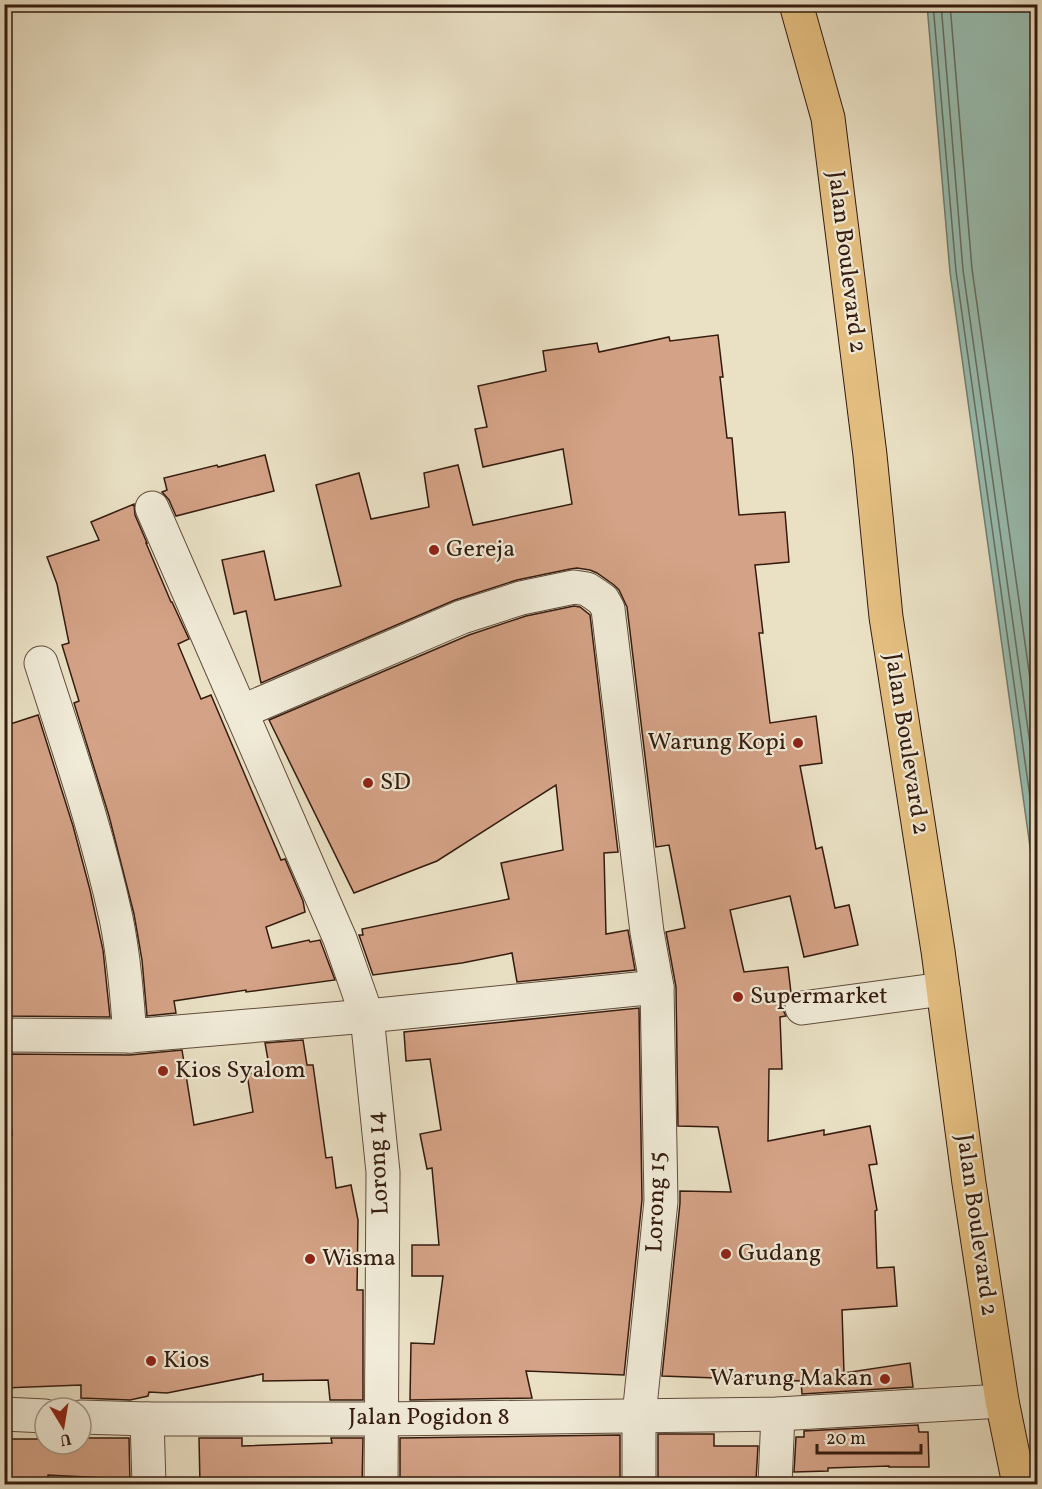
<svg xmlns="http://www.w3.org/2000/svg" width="1042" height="1489" font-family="Vollkorn,serif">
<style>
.water{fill:#98beb2;stroke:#707d71;stroke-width:1.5}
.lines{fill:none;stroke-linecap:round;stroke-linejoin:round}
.shore{stroke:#666c60;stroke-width:1.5}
.building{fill:#d4a286;stroke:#341b0f;stroke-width:1.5}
.minor-casing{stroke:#624c3c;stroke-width:35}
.major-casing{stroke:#341b0f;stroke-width:35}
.minor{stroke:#f1ecd9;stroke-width:33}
.major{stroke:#e5c082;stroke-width:33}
.poi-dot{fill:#8f2418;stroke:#f1ecd9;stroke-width:2}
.labels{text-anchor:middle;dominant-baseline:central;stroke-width:4.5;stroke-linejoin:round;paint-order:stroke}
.street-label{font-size:24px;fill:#341b0f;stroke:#f1ecd9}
.poi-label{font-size:24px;fill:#341b0f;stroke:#f1ecd9;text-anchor:start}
</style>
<rect width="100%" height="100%" fill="#eae1c5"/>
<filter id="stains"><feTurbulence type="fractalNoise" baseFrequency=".00333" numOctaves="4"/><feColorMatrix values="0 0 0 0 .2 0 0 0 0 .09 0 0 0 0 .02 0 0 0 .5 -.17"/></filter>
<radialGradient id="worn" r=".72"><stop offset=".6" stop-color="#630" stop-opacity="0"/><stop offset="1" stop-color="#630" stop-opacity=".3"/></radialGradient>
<polygon class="water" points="927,5 1037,5 1037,897 950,272"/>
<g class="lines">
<g class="shore">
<polyline points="933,4 956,271 1038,854"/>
<polyline points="941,4 963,270 1038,800"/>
<polyline points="950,4 972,269 1038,735"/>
</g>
</g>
<g class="building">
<polygon points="718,335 723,377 720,377 727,438 732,438 739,515 785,512 789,562 755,565 763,633 759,633 770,723 816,716 822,763 800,766 816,849 822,847 835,908 849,905 858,945 804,957 790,896 730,910 744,972 788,967 791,993 784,1001 783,1010 786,1016 780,1017 782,1069 769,1069 768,1141 824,1130 824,1135 870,1126 877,1164 869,1165 877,1210 875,1211 877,1268 894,1267 897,1306 842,1310 844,1373 910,1363 913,1387 802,1394 801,1381 662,1376 680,1203 680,1191 731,1192 718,1127 678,1126 676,987 666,932 685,928 669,845 656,847 627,607 619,590 614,585 597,573 590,570 577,568 570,569 517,580 455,600 261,683 246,611 234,614 222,560 264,551 275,600 341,586 316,485 359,473 371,519 429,507 424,473 458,465 473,525 572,504 563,449 483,467 475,429 487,427 478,386 546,371 543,351 597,343 599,352 669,337 670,341"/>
<polygon points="265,455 274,491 176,516 169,500 162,492 167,490 164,478 217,465 218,467"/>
<polygon points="134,504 135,515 147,543 146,543 171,602 172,602 189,639 178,644 201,699 211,695 281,860 285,859 303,901 305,912 266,927 272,948 309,940 310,942 320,940 335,980 246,992 246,990 174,1001 176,1013 147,1016 142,960 134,914 109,816 74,703 79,701 62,645 69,643 57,584 47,557 99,540 91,522"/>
<polygon points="574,606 580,607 590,615 618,852 604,853 606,934 628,930 635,970 517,982 512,953 462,963 373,975 359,935 363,935 362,929 509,899 501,863 563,850 556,785 437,861 354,893 269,720 469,635 526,616"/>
<polygon points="38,715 73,826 90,890 103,950 110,1017 4,1016 4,726"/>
<polygon points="639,1008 642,1200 624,1375 526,1371 532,1398 410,1400 411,1343 434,1344 443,1276 412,1276 412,1245 439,1245 432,1168 427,1169 420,1134 441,1130 430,1059 406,1061 404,1032"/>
<polygon points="303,1040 307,1065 313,1065 326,1158 332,1157 336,1188 351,1185 358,1220 357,1290 363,1290 363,1400 330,1400 328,1380 263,1381 263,1374 167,1393 149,1392 148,1396 130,1400 81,1398 81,1385 4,1388 4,1135 12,1135 6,1054 130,1055 182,1050 194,1125 253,1112 247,1074 270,1071 265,1043"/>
<polygon points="918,1425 919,1432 928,1432 929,1467 889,1467 889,1466 828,1468 828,1471 794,1472 796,1437 804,1437 804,1431"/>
<polygon points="658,1434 714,1434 714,1446 758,1446 756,1480 715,1482 715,1485 658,1485"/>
<polygon points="620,1435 620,1485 400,1485 400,1438"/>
<polygon points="81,1438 129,1438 130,1485 105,1485 105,1478 48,1475 48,1485 4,1485 4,1439 45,1439 45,1444 81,1444"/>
<polygon points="199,1438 242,1438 242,1446 332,1443 331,1438 363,1438 362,1485 200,1485"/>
</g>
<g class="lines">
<g class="minor-casing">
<g id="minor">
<polyline points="152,508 340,939 367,1016 383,1172 381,1484"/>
<path d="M41,663c27,84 56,168 75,255 8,39 11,79 14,118"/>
<polyline points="241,712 462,617 521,598 574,587 587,589 596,595 603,600 608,609 647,932 657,987 661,1201 639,1416 639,1484"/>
<polyline points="802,1008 943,989"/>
<polyline points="4,1035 130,1036 367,1016 657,987"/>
<polyline points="4,1414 45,1416"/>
<polyline points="81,1417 147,1419 381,1419 778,1414 1002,1401"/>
<polyline points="147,1419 149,1484"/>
<polyline points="775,1484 778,1414"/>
</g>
</g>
<g class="major-casing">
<polyline id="major" points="796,4 828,118 870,455 886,617 938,951 969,1183 1002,1401 1019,1484"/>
</g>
<use href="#minor" class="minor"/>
<use href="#major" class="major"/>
</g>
<g class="poi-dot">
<circle cx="434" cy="550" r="6"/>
<circle cx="798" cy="743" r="6"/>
<circle cx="368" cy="783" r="6"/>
<circle cx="738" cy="997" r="6"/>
<circle cx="163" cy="1071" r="6"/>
<circle cx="726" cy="1254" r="6"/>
<circle cx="310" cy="1259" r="6"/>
<circle cx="151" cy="1361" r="6"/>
<circle cx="885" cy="1379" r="6"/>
</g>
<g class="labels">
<g class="street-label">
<text transform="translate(846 262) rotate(83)">Jalan Boulevard 2</text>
<text transform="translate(906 744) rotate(81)">Jalan Boulevard 2</text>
<text transform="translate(379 1163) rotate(-93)">Lorong 14</text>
<text transform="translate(657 1202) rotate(-88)">Lorong 15</text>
<text transform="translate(976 1225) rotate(82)">Jalan Boulevard 2</text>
<text x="429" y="1418">Jalan Pogidon 8</text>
</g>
<g class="poi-label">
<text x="446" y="550">Gereja</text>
<text x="786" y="743" text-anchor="end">Warung Kopi</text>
<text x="380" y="783">SD</text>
<text x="750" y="997">Supermarket</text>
<text x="175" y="1071">Kios Syalom</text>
<text x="738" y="1254">Gudang</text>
<text x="322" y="1259">Wisma</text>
<text x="163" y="1361">Kios</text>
<text x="873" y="1379" text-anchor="end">Warung Makan</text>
</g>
</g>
<rect width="1042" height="1489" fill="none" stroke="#eae1c5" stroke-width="24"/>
<rect x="6" y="6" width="1030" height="1477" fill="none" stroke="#341b0f" stroke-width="3"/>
<rect x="12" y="12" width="1018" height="1465" fill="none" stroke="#341b0f" stroke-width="1.5"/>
<g transform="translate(63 1426) rotate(169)"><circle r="28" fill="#f1ecd9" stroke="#a59888" stroke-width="1.5"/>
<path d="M0-4.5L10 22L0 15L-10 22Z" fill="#8f2418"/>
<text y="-9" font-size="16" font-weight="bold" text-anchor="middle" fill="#341b0f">U</text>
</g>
<path d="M817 1444v9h104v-9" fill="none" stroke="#341b0f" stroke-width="3"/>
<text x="826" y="1444" font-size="18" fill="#341b0f" stroke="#f1ecd9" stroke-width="4.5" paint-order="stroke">20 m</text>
<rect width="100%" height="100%" filter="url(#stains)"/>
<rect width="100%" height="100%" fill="url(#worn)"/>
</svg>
